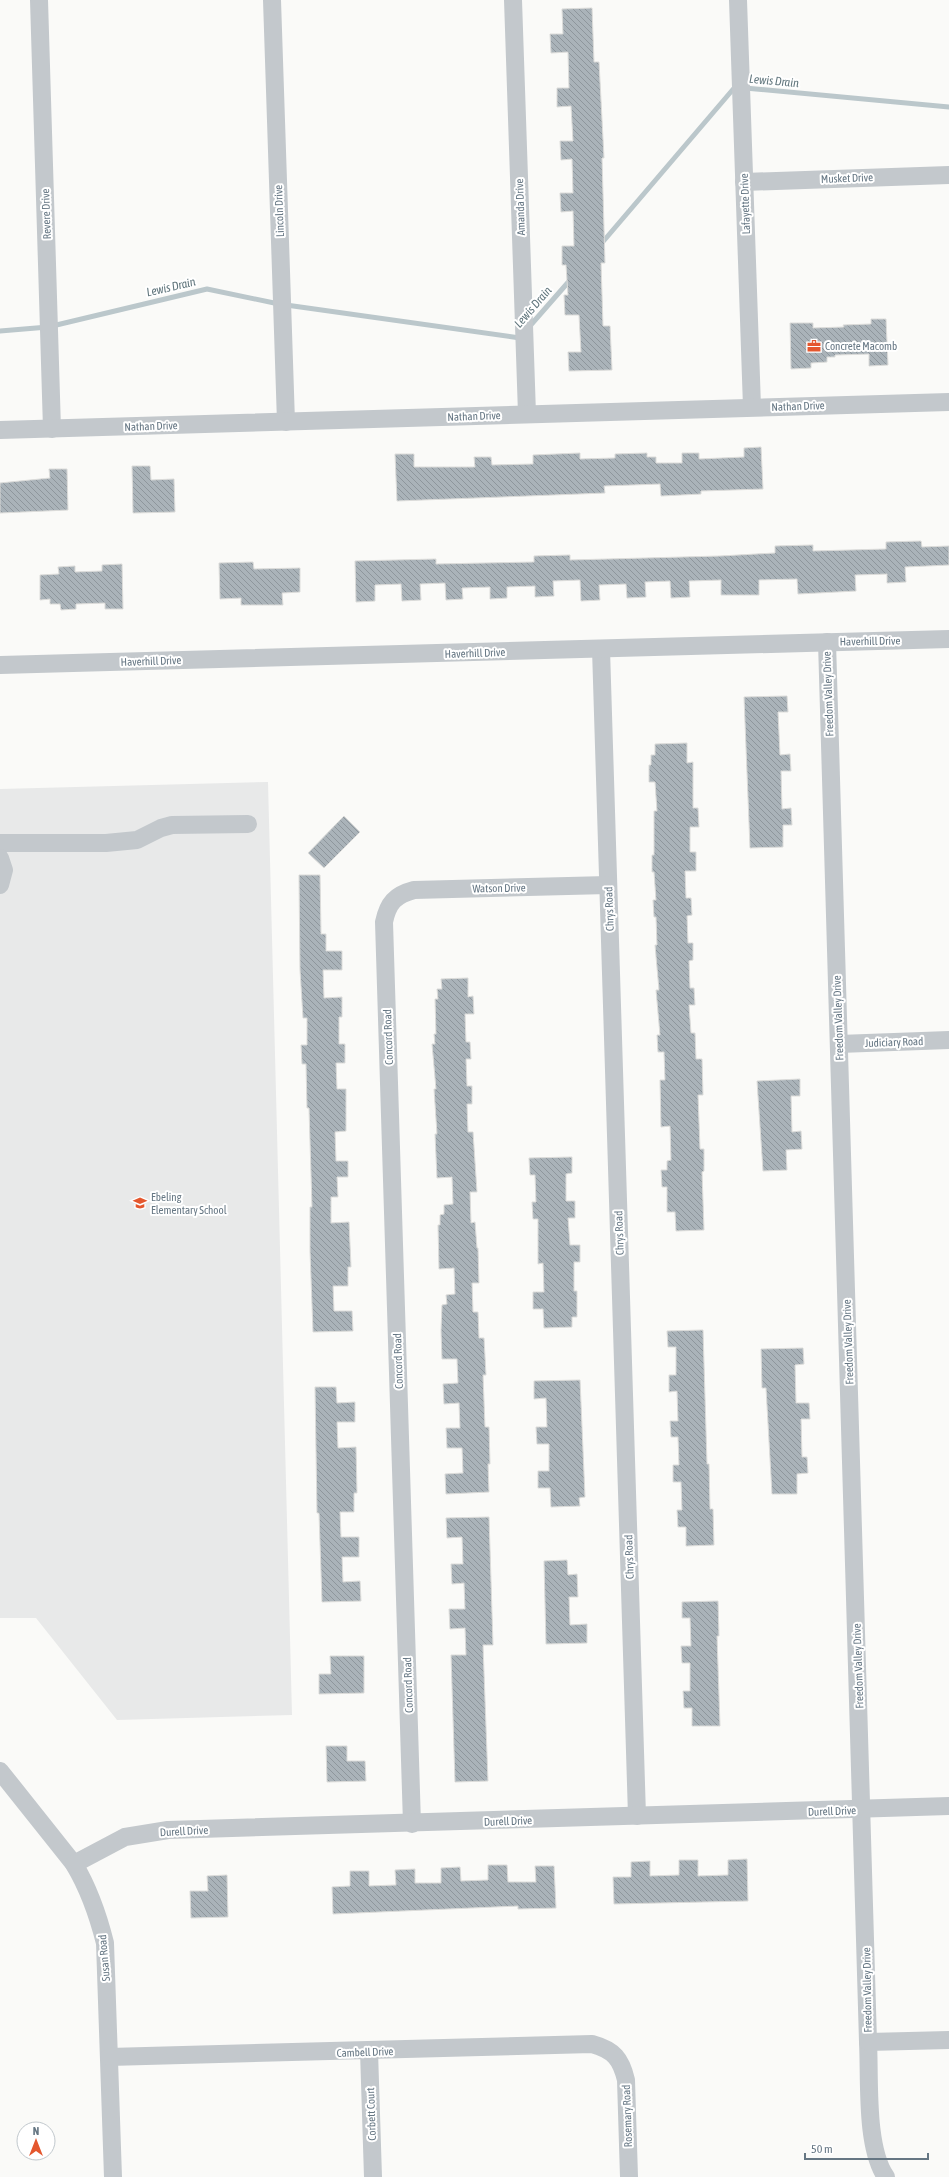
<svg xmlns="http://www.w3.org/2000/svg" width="949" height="2177" font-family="'Asap Condensed',sans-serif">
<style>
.built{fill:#e8e9e9}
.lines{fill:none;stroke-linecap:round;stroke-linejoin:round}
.stream{stroke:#bbc7cb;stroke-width:5}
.building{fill:url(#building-back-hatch);stroke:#dcdcda}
.minor{stroke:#c3c8cc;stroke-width:18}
.labels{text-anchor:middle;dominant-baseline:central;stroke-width:4;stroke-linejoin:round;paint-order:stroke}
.street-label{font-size:11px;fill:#657683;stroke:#fff}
.poi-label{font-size:11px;fill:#657683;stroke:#fff;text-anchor:start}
.water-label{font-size:12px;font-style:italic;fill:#60757c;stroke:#fff}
</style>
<defs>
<pattern id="building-back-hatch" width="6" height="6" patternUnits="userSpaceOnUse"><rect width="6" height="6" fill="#aab3b9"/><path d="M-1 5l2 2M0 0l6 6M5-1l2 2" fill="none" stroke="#8e969c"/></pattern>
</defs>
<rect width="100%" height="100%" fill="#fafaf8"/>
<polygon class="built" points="268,782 292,1715 117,1720 36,1618 0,1618 0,789"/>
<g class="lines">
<g class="stream">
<polyline points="745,88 949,107"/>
<polyline points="601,244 735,87 737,88"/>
<polyline points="529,327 571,279"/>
<polyline points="0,331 48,327 207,289 279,304 520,338"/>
</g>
</g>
<g class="building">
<polygon points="592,8 594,62 599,62 604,158 602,158 605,263 601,263 603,326 610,326 612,370 569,371 568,352 581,352 579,315 565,315 564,295 568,295 566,265 562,265 562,246 574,246 573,211 561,212 560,193 573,193 572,159 561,160 560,141 573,141 571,106 557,107 557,88 569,88 568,52 551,53 550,34 563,34 562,9"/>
<polygon points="871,319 886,319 888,365 869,366 869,354 835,355 835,357 827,357 827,362 811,363 811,368 791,369 790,323 813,323 813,328 844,327 843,325 871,324"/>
<polygon points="761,447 763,489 701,491 701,494 661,496 660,484 604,486 605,493 397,501 395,454 414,454 414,467 475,467 474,457 491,457 492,465 533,464 533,455 580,453 580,459 615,458 615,454 647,453 647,457 656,457 656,463 682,463 682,453 699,453 699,459 744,457 744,448"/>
<polygon points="132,466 150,466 151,480 174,479 175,512 133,513"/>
<polygon points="49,469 67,469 68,510 0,513 0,483 50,478"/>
<polygon points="921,541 922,547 949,546 949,565 905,567 906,582 887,583 887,574 855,575 856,591 798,594 797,579 759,580 759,595 721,595 721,580 689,581 690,597 671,598 670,581 645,582 646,597 627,598 626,584 599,585 600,600 581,601 580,580 553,581 554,596 535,597 535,586 507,587 507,598 490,599 490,587 462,588 463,599 446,600 445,583 420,584 421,600 402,601 401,584 375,585 375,601 356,602 355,561 436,559 436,564 534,562 534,556 570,555 570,560 720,556 775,553 775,546 813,545 813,551 886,549 886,542"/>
<polygon points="253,562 254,569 300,568 300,592 282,593 283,605 241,605 241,598 220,599 219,563"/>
<polygon points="122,564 123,609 105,609 105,603 76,604 76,609 61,610 60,604 50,604 50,599 40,600 40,575 59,574 58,567 75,566 75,572 102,571 102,565"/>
<polygon points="787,696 788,712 778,712 780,755 790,754 791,771 781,771 782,809 791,808 792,825 783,825 783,847 750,848 744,697"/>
<polygon points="687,743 687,763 693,762 693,808 698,808 699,827 690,827 690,852 696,852 696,871 685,871 686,898 691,898 692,915 687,916 688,943 693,943 693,960 689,961 690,988 694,988 695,1005 689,1005 691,1033 695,1033 696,1059 702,1059 703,1095 698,1095 700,1149 704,1149 704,1171 702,1172 704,1230 676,1231 675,1212 667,1212 667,1187 662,1187 661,1170 667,1170 667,1161 671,1160 670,1126 661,1127 660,1080 665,1080 664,1052 658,1052 657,1035 660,1035 656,990 659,990 655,945 657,945 656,917 654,917 653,900 656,900 654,872 652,872 652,855 654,855 654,811 657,811 655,782 649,782 649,765 651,765 651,755 655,755 655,744"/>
<polygon points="344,816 360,832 324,868 308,853"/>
<polygon points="299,875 320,875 321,934 326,934 326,951 342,951 342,970 323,970 324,998 342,997 342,1017 339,1017 339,1044 345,1044 345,1063 336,1063 337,1089 346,1089 346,1131 335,1132 336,1161 348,1161 348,1177 337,1177 338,1197 331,1197 331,1223 349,1222 351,1267 348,1267 348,1286 333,1286 334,1311 352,1311 353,1331 313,1332 310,1251 310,1207 312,1207 309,1108 307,1108 306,1064 302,1064 301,1045 307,1045 307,1018 303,1018 300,970"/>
<polygon points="468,978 468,997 473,996 474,1014 465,1014 466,1042 470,1042 471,1059 466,1059 467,1086 472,1086 472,1104 467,1104 468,1132 473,1132 477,1192 470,1192 471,1223 475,1222 477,1248 478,1248 479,1283 472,1283 473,1312 478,1312 479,1338 484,1338 486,1375 483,1375 485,1427 489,1427 490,1464 488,1464 489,1492 446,1494 445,1474 463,1473 462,1448 447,1448 446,1428 460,1428 459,1403 444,1404 443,1384 458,1383 457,1359 442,1359 441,1331 442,1305 447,1304 446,1295 455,1294 454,1268 439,1269 438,1225 440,1225 440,1215 444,1214 444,1205 453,1204 452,1177 437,1178 435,1134 437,1134 434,1089 436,1089 432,1044 435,1044 434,1034 436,1034 435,999 438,999 437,989 442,989 441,979"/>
<polygon points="800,1079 800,1096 791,1096 792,1132 801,1131 802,1149 786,1150 787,1170 763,1171 757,1081"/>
<polygon points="572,1157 572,1173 566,1174 566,1201 575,1201 575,1218 568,1218 570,1245 580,1245 580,1262 574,1262 574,1291 577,1291 577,1317 572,1317 572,1327 544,1328 543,1309 533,1309 533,1292 544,1292 543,1263 538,1264 538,1219 533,1219 532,1202 536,1202 535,1175 530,1175 529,1158"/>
<polygon points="703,1330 707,1464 709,1464 710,1509 713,1509 714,1545 686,1546 686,1527 678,1527 677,1510 682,1510 681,1482 673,1482 673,1465 679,1465 678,1437 671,1437 670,1421 678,1421 677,1391 669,1392 669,1375 676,1375 676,1347 668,1347 667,1331"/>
<polygon points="803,1348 804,1364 795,1365 796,1403 809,1403 810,1419 801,1419 802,1457 807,1457 808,1473 797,1474 797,1494 772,1494 766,1388 762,1388 761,1349"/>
<polygon points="580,1380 585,1497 579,1498 580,1506 551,1507 550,1488 538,1488 538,1471 549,1471 549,1444 537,1444 536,1427 547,1427 546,1398 534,1399 534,1381"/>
<polygon points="315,1387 336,1387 337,1403 355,1402 355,1422 337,1422 338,1448 356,1447 357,1493 354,1493 354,1512 340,1512 341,1537 359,1537 359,1557 342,1557 343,1582 360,1581 361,1601 322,1602 319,1513 317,1513"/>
<polygon points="489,1517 493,1645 483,1645 488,1781 455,1782 451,1655 466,1655 465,1628 450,1629 449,1609 465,1609 464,1583 452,1584 451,1564 463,1564 462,1537 447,1538 446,1518"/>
<polygon points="567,1560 568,1575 577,1574 578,1597 569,1597 570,1625 587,1624 587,1643 546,1644 544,1561"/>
<polygon points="718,1601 719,1636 717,1636 720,1726 692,1726 692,1708 684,1708 683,1691 690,1691 690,1663 682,1663 681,1646 691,1646 690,1618 682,1618 682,1602"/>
<polygon points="330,1656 364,1656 364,1693 319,1694 319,1674 331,1674"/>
<polygon points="326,1746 347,1746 347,1761 365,1761 366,1781 327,1782"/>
<polygon points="747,1859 748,1901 614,1904 613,1877 631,1877 631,1862 650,1861 650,1876 679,1875 679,1860 698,1860 698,1876 728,1875 728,1860"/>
<polygon points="488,1865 507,1865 508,1882 536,1882 535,1866 554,1866 556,1908 518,1909 518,1906 333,1914 332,1887 350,1886 350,1871 369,1871 369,1886 396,1885 395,1870 415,1869 415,1883 441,1883 441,1868 460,1867 461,1881 488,1880"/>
<polygon points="227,1875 228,1917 191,1918 190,1891 208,1891 207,1876"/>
</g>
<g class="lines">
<g class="minor">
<polyline points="39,0 52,429"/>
<polyline points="272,0 286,422"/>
<polyline points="513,0 527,414"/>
<polyline points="738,0 752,407"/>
<polyline points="744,182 949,175"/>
<polyline points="0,430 949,402"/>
<path d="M827,642l41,1400c2,36 -3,105 18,135"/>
<polyline points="601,649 637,1816"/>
<polyline points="0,665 949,639"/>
<polyline points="0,843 106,843 137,840 161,828 172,825 248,824"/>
<polyline points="0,858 4,870 0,885"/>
<polyline points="839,1044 949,1040"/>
<path d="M0,1771l74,93c15,25 24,51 31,79l8,234"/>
<path d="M412,1824l-28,-902c4,-19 11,-27 30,-32l194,-5"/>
<polyline points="74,1864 125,1837 168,1830 949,1806"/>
<polyline points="868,2042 949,2040"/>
<polyline points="369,2051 373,2177"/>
<path d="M109,2057l483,-13c22,6 29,15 34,36l3,97"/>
</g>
</g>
<defs>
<g id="office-bare" transform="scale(1.08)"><path d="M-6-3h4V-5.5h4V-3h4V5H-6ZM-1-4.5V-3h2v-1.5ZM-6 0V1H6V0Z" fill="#e4572e" stroke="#fff" stroke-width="2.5" paint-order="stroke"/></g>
<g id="school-bare" transform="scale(1.08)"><path d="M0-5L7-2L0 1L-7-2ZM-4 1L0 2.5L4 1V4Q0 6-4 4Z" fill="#e4572e" stroke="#fff" stroke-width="2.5" paint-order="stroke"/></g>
</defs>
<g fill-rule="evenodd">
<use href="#office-bare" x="814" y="346"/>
<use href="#school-bare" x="140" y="1203"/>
</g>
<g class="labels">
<g class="street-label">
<text transform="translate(847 178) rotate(-2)">Musket Drive</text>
<text transform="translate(745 204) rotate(-92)">Lafayette Drive</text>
<text transform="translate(520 207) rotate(-92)">Amanda Drive</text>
<text transform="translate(279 211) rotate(-92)">Lincoln Drive</text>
<text transform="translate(46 214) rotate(-92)">Revere Drive</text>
<text transform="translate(798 406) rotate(-2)">Nathan Drive</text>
<text transform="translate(474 416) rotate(-2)">Nathan Drive</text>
<text transform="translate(151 426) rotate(-2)">Nathan Drive</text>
<text transform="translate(870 641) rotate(-1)">Haverhill Drive</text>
<text transform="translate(475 653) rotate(-2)">Haverhill Drive</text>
<text transform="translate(151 661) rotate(-2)">Haverhill Drive</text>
<text transform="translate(828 694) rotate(-92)">Freedom Valley Drive</text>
<text transform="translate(499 888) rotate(-1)">Watson Drive</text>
<text transform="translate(609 909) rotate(-92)">Chrys Road</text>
<text transform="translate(838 1018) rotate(-92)">Freedom Valley Drive</text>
<text transform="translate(388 1037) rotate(-92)">Concord Road</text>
<text transform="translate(894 1042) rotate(-2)">Judiciary Road</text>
<text transform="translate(619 1233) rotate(-92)">Chrys Road</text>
<text transform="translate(848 1342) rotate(-92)">Freedom Valley Drive</text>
<text transform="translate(398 1361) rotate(-92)">Concord Road</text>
<text transform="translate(629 1557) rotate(-92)">Chrys Road</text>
<text transform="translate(858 1666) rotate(-92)">Freedom Valley Drive</text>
<text transform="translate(408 1685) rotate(-92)">Concord Road</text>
<text transform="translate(832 1811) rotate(-2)">Durell Drive</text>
<text transform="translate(508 1821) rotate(-2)">Durell Drive</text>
<text transform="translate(184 1831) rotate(-3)">Durell Drive</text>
<text transform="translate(104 1958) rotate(-95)">Susan Road</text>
<text transform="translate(867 1990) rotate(-91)">Freedom Valley Drive</text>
<text transform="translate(365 2052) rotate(-2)">Cambell Drive</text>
<text transform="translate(371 2114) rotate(-92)">Corbett Court</text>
<text transform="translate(627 2116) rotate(-92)">Rosemary Road</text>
</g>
<g class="poi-label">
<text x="825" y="346">Concrete Macomb</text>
<text x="151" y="1197">Ebeling<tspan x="151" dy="13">Elementary School</tspan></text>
</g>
<g class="water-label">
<text transform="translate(774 81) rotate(5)">Lewis Drain</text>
<text transform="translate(171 287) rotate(-13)">Lewis Drain</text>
<text transform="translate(533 307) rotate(-49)">Lewis Drain</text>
</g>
</g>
<g transform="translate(36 2141)"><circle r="19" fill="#ffffff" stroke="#c1c8cd"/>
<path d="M0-3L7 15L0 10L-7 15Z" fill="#e4572e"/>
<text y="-6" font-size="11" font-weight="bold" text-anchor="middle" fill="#657683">N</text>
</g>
<path d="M805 2153v6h123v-6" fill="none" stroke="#657683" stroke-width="2"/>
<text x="811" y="2153" font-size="12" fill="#657683" stroke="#ffffff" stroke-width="3" paint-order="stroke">50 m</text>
</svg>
